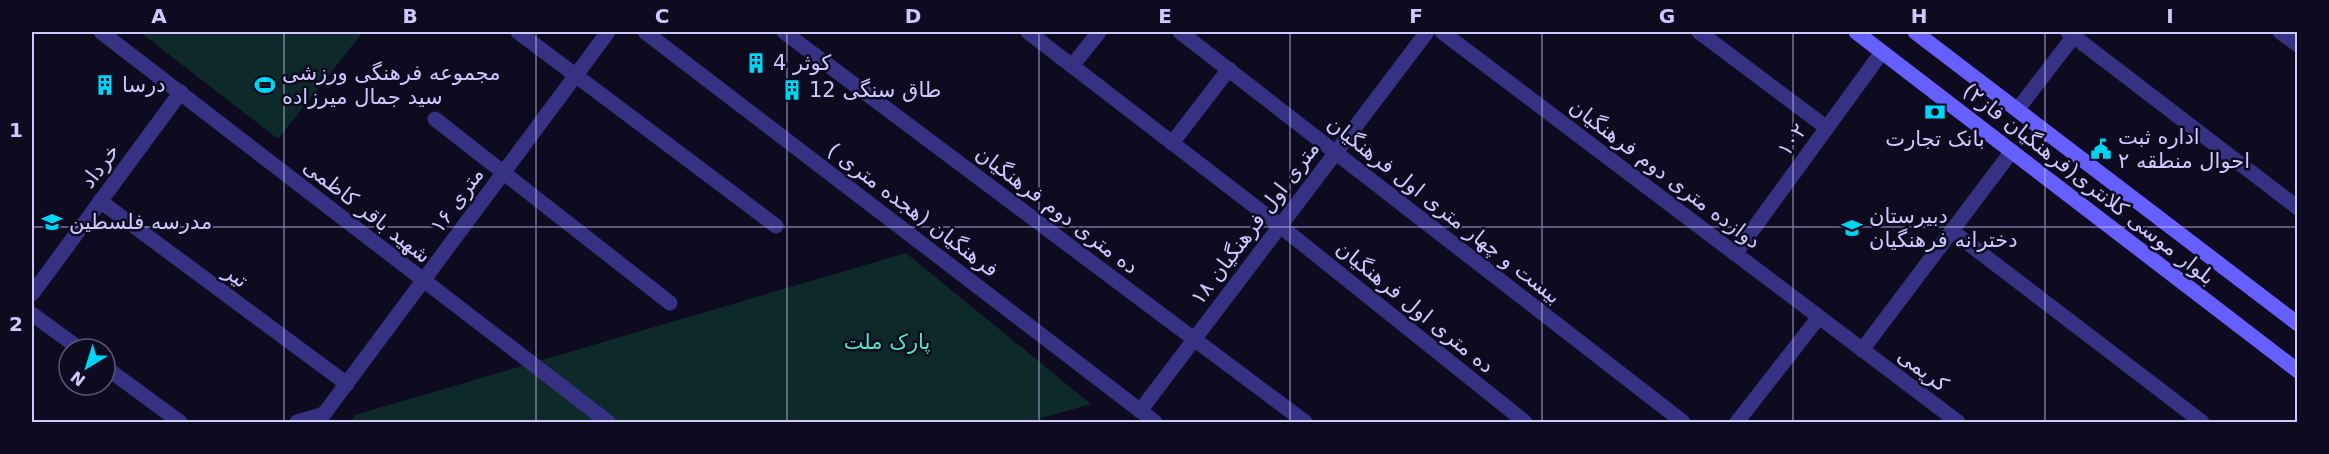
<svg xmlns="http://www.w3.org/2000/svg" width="2329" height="454" font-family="'DejaVu Sans',Vazirmatn,sans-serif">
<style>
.green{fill:#0d2929}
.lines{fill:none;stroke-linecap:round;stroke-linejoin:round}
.street{stroke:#363182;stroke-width:15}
.secondary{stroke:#665fff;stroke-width:15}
.grid{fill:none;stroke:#cfc8ff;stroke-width:1.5;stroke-opacity:0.55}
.labels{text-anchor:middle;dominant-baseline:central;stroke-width:5;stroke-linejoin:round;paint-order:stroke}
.poi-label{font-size:21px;fill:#cfc8ff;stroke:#0e0a1f;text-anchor:start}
.street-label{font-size:21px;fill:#cfc8ff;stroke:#0e0a1f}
.park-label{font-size:21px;fill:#4ae9c4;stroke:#0e0a1f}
.neatline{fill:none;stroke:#cfc8ff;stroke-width:2}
.grid-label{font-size:20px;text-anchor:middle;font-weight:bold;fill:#cfc8ff}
</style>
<rect width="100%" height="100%" fill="#0e0a1f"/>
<g class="green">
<polygon points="140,32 363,32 278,139"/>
<polygon points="906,253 1091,404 1028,422 350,422 355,415"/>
</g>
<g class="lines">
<g class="street">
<polyline points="101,32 608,422"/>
<polyline points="518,32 776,226"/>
<polyline points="645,32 1155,422"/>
<polyline points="784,32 1305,422"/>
<polyline points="1028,32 1279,225 1525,422"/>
<polyline points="1180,32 1683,422"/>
<polyline points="1442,32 1958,422"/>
<polyline points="1699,32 1827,128"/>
<polyline points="2068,32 2298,208"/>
<polyline points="2280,32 2298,45"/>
<polyline points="1072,66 1099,32"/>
<polyline points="2017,110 2074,36"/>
<polyline points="435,119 670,303"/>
<polyline points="1172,143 1229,69"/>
<polyline points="100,201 347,384"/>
<polyline points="1952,231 2202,422"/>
<polyline points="1735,254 1882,52"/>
<polyline points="32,294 181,92"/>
<polyline points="32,314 80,349"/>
<polyline points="1862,350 2012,151"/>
<polyline points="105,367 180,422"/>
<polyline points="1140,411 1427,32"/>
<polyline points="297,422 324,414"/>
<polyline points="318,422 608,32"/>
<polyline points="1737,422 1819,317"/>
</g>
<g class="secondary">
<polyline points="1856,32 2298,371"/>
<polyline points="1915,32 2298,324"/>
</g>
</g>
<path class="grid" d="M284,32v390M536,32v390M787,32v390M1039,32v390M1290,32v390M1542,32v390M1793,32v390M2045,32v390M32,227h2266"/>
<defs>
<g id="building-bare" transform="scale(1.62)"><path d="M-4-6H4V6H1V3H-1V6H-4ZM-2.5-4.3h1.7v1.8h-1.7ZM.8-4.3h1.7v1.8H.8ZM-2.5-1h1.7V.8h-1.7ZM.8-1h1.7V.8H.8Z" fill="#00d5f3" stroke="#0e0a1f" stroke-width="2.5" paint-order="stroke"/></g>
<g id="stadium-bare" transform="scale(1.62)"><path d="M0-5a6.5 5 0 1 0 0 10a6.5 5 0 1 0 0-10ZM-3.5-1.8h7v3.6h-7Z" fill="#00d5f3" stroke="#0e0a1f" stroke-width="2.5" paint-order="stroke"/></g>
<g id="bank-bare" transform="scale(1.62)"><path d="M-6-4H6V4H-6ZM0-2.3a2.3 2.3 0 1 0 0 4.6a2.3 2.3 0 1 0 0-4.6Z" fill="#00d5f3" stroke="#0e0a1f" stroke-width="2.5" paint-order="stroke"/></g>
<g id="civic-bare" transform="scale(1.62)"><path d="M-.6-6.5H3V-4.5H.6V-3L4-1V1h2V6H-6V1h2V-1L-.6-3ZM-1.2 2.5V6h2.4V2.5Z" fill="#00d5f3" stroke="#0e0a1f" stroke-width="2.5" paint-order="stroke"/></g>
<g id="school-bare" transform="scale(1.62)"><path d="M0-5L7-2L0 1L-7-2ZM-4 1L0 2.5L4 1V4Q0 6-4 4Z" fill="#00d5f3" stroke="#0e0a1f" stroke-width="2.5" paint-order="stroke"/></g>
</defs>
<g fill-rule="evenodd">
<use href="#building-bare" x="756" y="63"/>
<use href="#building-bare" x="105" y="85"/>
<use href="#stadium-bare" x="265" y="85"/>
<use href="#building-bare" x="792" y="90"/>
<use href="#bank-bare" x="1935" y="112"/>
<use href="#civic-bare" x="2101" y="149"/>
<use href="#school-bare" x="52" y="222"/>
<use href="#school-bare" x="1852" y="228"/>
</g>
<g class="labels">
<g class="poi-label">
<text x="773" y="63">کوثر 4</text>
<text x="282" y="73">مجموعه فرهنگی ورزشی<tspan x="282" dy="24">سید جمال میرزاده</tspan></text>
<text x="122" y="85">درسا</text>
<text x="809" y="90">طاق سنگی 12</text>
<text x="2118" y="137">اداره ثبت<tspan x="2118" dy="24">احوال منطقه ۲</tspan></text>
<text x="1935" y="139" text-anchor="middle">بانک تجارت</text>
<text x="1869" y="216">دبیرستان<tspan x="1869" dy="24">دخترانه فرهنگیان</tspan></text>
<text x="69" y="222">مدرسه فلسطین</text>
</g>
<g class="street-label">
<text transform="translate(1792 140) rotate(-54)">۱۰۲</text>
<text transform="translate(100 166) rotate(-53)">خرداد</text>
<text transform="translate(1665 174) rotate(37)">دوازده متری دوم فرهنگیان</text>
<text transform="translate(2089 184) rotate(38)">بلوار موسی کلانتری(فرهنگیان فاز۲)</text>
<text transform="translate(457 200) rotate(-54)">۱۶ متری</text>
<text transform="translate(913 210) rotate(37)">فرهنگیان (هجده متری )</text>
<text transform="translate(1057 210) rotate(37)">ده متری دوم فرهنگیان</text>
<text transform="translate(1444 210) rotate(38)">بیست و چهار متری اول فرهنگیان</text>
<text transform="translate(367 211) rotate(38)">شهید باقر کاظمی</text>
<text transform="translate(1255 223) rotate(-53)">۱۸ متری اول فرهنگیان</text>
<text transform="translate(236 276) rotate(36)">تیر</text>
<text transform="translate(1415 307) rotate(39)">ده متری اول فرهنگیان</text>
<text transform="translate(1923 370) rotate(37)">کریمی</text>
</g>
<g class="park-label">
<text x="887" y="342">پارک ملت</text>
</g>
</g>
<rect width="2329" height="454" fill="none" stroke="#0e0a1f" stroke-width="66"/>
<g transform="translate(87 367) rotate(218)"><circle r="28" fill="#0e0a1f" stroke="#5b5679" stroke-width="1.5"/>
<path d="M0-4.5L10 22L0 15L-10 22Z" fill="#00d5f3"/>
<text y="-9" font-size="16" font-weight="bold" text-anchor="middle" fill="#cfc8ff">N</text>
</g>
<rect x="33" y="33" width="2263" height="388" class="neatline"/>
<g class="grid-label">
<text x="159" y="23">A</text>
<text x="410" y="23">B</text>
<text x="662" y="23">C</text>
<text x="913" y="23">D</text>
<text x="1165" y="23">E</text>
<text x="1416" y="23">F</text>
<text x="1667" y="23">G</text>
<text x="1919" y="23">H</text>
<text x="2170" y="23">I</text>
<text x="16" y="137">1</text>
<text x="16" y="331">2</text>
</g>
</svg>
